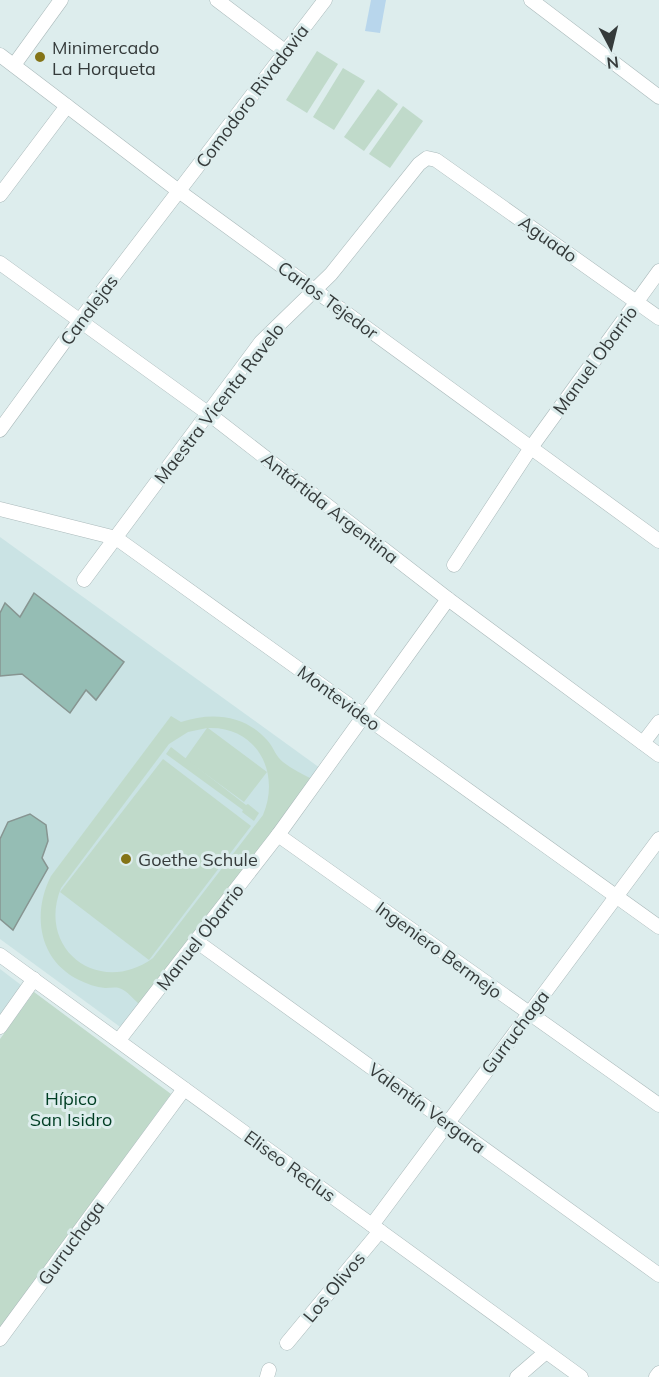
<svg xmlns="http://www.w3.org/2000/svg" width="659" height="1377" font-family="Mulish,sans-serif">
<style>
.built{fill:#cae3e4}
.green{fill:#c0daca;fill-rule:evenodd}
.water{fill:#b8d6ec}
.building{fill:#95bdb4;stroke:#879591;stroke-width:1.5}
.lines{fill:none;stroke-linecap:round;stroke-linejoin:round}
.street-casing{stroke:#abbabb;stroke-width:15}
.street{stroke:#fff;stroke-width:14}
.poi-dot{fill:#847417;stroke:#ddeded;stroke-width:2}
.labels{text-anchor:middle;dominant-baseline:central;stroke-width:6;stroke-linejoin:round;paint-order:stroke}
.poi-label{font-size:18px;fill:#353b3b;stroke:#ddeded;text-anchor:start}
.street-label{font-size:18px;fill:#353b3b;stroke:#ddeded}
.park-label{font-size:18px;fill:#003e24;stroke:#ddeded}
</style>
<rect width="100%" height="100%" fill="#ddeded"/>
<g class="built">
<polygon points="0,537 320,768 123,1029 0,939"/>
<polygon points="0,969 21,985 0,1014"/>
</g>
<g class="green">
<polygon points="317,51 338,64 307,113 286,100"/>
<polygon points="343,68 365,81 334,130 313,117"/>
<polygon points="378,89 398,104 364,151 344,137"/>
<polygon points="403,106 423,121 390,168 369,154"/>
<path d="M171,716l10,6c30,-10 63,-8 86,18 6,6 9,17 16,22 9,7 19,12 29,17l-171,227c-6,-5 -14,-16 -22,-18 -4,-1 -9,0 -14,0 -9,-1 -18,-4 -26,-8 -41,-20 -47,-67 -28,-104zM207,728l-22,31 59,43 23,-30 -59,-44c49,-2 73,45 55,87l-110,143c-53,39 -117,-8 -92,-70l108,-144 19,-12z"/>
<polygon points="171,747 246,805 248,804 259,813 254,821 242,812 243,810 166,754"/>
<polygon points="163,759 251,826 149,960 60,892"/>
<polygon points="34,992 171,1094 0,1328 0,1039"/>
</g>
<polygon class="water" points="371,0 386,0 380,33 365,31"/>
<g class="building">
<polygon points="34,593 124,662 96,700 86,690 70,713 22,674 0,676 0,613 5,603 20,617"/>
<polygon points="30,814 46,825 48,841 42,858 48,868 13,930 0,919 0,839 8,822"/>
</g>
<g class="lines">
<g class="street-casing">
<g id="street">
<polyline points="217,0 286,52"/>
<polyline points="531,0 659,97"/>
<polyline points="0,55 180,192 659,541"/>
<polyline points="14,65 61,0"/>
<polyline points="0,195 67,106"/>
<polyline points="0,263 209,414 448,599 659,755"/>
<polyline points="0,430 80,320 325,0"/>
<polyline points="0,509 116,538 659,927"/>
<polyline points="454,565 530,449 659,271"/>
<polyline points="84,580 261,342 331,274 419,164 427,158 436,160 659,318"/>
<polyline points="643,743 659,722"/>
<polyline points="278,835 659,1105"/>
<polyline points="196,941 659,1275"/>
<polyline points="0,955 581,1377"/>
<polyline points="0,1027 34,979"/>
<polyline points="119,1040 278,835 448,599"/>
<polyline points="372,1225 659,839"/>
<polyline points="0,1339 184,1089"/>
<polyline points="287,1343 380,1231"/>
<polyline points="267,1377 269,1370"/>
<polyline points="517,1377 546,1352"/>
<polyline points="656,1377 659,1373"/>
</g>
</g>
<use href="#street" class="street"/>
</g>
<g class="poi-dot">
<circle cx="40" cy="57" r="6"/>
<circle cx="126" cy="859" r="6"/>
</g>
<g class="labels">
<g class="poi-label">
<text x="52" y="47">Minimercado<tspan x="52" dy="21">La Horqueta</tspan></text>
<text x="138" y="859">Goethe Schule</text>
</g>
<g class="street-label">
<text transform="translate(252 96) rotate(-53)">Comodoro Rivadavia</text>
<text transform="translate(548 239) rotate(35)">Aguado</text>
<text transform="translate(328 300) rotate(36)">Carlos Tejedor</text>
<text transform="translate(89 310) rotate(-53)">Canalejas</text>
<text transform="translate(595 360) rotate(-54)">Manuel Obarrio</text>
<text transform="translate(219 403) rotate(-52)">Maestra Vicenta Ravelo</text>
<text transform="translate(330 508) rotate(38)">Antártida Argentina</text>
<text transform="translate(339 698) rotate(36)">Montevideo</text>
<text transform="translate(200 937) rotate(-52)">Manuel Obarrio</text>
<text transform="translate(439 950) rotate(36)">Ingeniero Bermejo</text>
<text transform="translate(515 1032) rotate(-53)">Gurruchaga</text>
<text transform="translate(427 1108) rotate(36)">Valentín Vergara</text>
<text transform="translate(290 1166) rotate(36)">Eliseo Reclus</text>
<text transform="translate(71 1243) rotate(-54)">Gurruchaga</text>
<text transform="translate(334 1287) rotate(-50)">Los Olivos</text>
</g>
<g class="park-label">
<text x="71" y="1098">Hípico<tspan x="71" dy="21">San Isidro</tspan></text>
</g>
</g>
<g transform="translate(611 48) rotate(173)" stroke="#ddeded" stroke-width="4.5" paint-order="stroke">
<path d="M0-4.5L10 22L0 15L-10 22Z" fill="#353b3b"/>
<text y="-9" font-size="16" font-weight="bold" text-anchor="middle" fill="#353b3b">N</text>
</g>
</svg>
